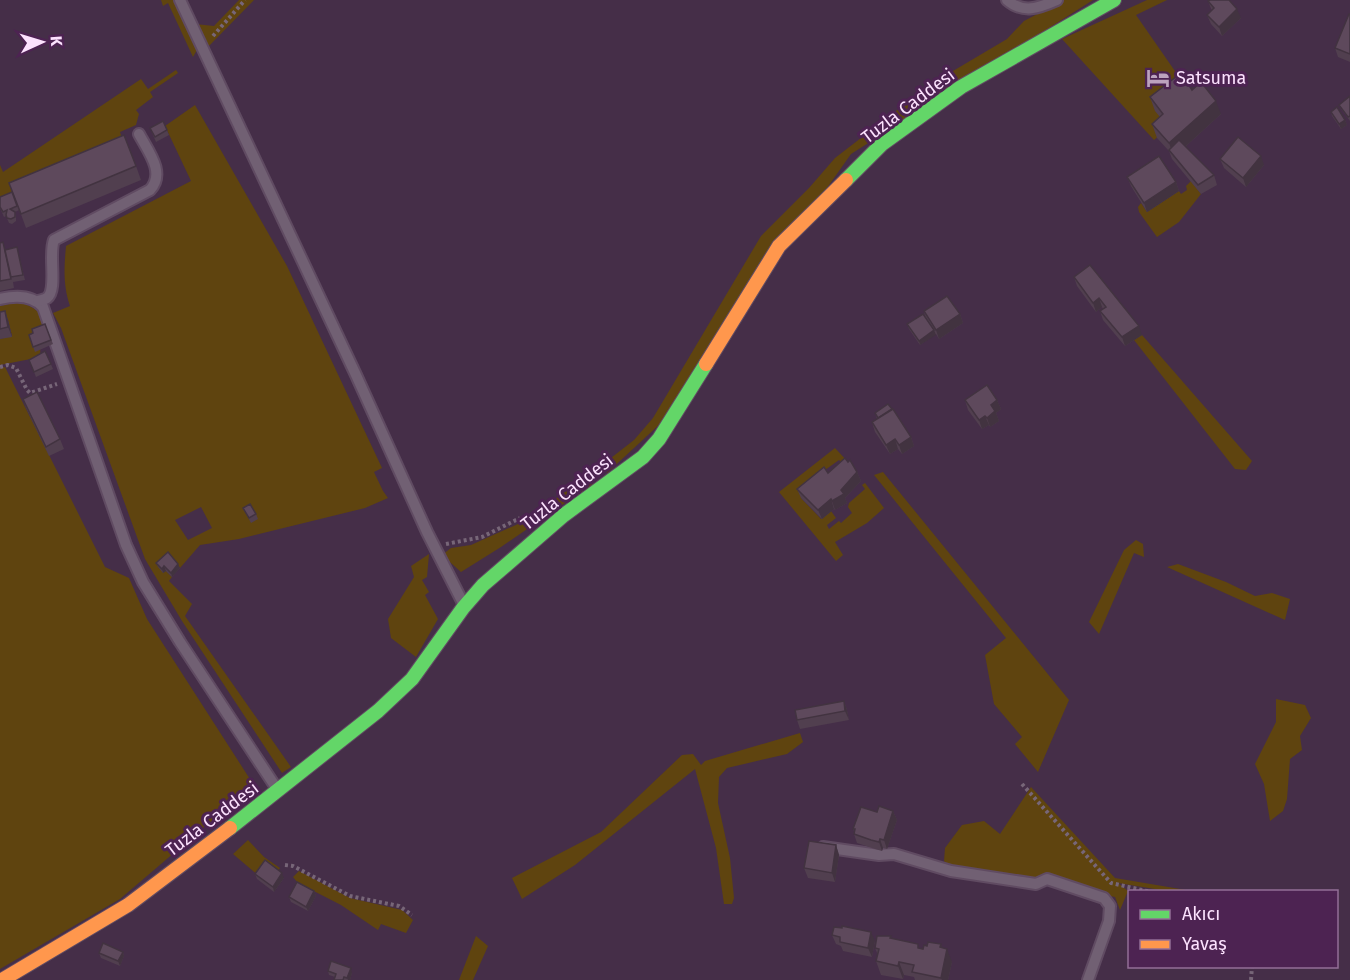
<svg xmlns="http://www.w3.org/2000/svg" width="1350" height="980" font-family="'Fira Sans',sans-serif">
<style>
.green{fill:#5f440f;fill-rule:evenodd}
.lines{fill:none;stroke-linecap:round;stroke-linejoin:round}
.lane-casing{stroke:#604b62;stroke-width:14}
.fast-casing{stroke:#604b62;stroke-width:16}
.slow-casing{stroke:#604b62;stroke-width:16}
.path{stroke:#776678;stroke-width:4;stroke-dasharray:3 3;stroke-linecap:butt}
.lane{stroke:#716073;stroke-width:10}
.fast{stroke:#63d668;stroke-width:14}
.slow{stroke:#ff974d;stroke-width:14}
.wall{fill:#513f4f}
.shaded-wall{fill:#423340}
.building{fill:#5e495c;stroke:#423340;stroke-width:1.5}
.labels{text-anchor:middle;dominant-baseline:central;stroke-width:6;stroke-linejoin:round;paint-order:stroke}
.poi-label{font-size:18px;fill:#fce2fe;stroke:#4d2352;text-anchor:start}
.street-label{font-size:18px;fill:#fce2fe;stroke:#4d2352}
</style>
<rect width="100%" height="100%" fill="#452e48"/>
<g class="green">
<polygon points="161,0 175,0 198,48 193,57 168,3 163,6"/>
<polygon points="239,0 254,0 208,47 195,24 214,26"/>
<polygon points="1064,0 1093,0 851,154 661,423 607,473 602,465 634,440 653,418 761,236 809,188 835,158 931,84 1007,39 1024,21"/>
<polygon points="1147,0 1167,0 1136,15 1186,87 1168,128 1154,140 1062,39"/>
<polygon points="176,70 178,73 150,92 153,97 136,110 139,114 136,125 120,132 126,150 0,203 0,165 3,172 141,79 148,89"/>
<path d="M195,105l92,161 95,202 -8,4 9,19 5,7 -23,10 -126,31 -39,6 -20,23 -10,-11 -4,14 6,6 -3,4 23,23 -7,12 106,151 -9,6 -100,-152 -37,-62 -84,-231 -8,-15 17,-7c-7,-21 -6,-38 -4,-60l125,-65 -26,-55zM201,507l11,21 -24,12 -13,-20z"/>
<polygon points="1191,181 1201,194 1179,222 1157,237 1139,212 1138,207 1141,203 1147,212 1179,191 1181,194 1187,190 1186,186"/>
<path d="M19,302c40,13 18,29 22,55l-41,8v-26l12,-3 -4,-16 -8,-8v-6z"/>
<polygon points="1142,335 1252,461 1246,470 1235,469 1134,340"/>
<polygon points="5,367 105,567 129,578 147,619 257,790 209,823 120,899 0,969 0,368"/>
<polygon points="835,448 848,462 844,465 839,460 825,470 801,498 821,519 831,511 836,518 827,525 829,529 839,521 841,523 852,513 848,507 849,503 865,489 862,485 865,483 884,508 867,523 835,542 843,555 836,561 779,492"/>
<polygon points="883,472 1069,700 1038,772 1015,744 1022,737 994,704 985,655 1006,638 874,475"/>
<polygon points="588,475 594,483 501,547 461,572 442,555 451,548 471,545 527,520"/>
<polygon points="1136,540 1143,544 1144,557 1134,553 1099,634 1089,622 1124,550"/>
<polygon points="429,554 427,577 422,580 429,592 425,595 438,619 416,657 391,638 388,619 414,577 411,566"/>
<polygon points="1178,564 1226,582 1255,596 1272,593 1290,599 1285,620 1167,567"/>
<polygon points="1276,699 1305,705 1311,718 1300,736 1302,750 1290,759 1287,799 1283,811 1270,821 1264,784 1255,764 1276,722"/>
<polygon points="800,733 803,742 787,754 727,768 719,777 718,803 730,858 734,898 732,904 724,904 716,848 695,769 575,865 522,899 512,878 601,832 682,755 693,754 701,765 705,761"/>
<polygon points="1031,787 1115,878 1192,891 1167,891 1118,883 1128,891 1120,910 1115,897 1036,881 952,870 944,861 945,848 962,825 984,821 1000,834"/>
<polygon points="248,840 264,857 280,868 277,873 259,876 233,854"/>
<polygon points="299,871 350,898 402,910 413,920 406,933 381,924 378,930 341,905 298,883 293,877"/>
<polygon points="476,936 488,946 473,980 459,980"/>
</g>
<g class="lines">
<g class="lane-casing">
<g id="lane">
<polyline points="180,0 356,375 427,532 463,603"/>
<path d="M1007,0c16,14 32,8 50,0"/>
<path d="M0,299c16,-4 32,-4 43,8l83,238 17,37 37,60 97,147"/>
<path d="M38,301c3,-1 6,-1 9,-3 11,-8 1,-44 7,-58l96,-50c16,-17 -2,-39 -11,-56"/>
<polyline points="823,847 879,855 894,854 951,871 1036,884 1047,879 1104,898 1110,906 1109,921 1088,980"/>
</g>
</g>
<g class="fast-casing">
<g id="fast">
<polyline points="846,180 882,144 961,87 1114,0"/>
<polyline points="230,828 378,711 412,679 463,608 483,585 564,515 643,457 659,439 706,364"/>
</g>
</g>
<g class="slow-casing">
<g id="slow">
<polyline points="706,364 779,246 846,180"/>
<polyline points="2,980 128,905 230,828"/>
</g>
</g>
<g class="path">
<polyline points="213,36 245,0"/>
<polyline points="0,367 8,365 16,368 27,390 30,393 57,384"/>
<polyline points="446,544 482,537 520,518"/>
<polyline points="1022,784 1111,883 1151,892"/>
<polyline points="285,865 293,866 350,896 399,906 412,915"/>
<polyline points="1251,980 1252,966"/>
</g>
<use href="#lane" class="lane"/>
<use href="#fast" class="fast"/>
<use href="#slow" class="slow"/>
</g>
<g class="wall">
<polygon points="1208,1 1241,18 1222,36 1211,24 1207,15 1212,11"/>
<polygon points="1350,14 1350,62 1338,57 1335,48"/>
<polygon points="1192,90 1221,114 1185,147 1214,175 1217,185 1201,194 1172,159 1169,151 1157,138 1152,124 1160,117 1155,111 1150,97"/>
<polygon points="1350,96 1350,121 1341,109 1339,105"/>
<polygon points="1331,112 1345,120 1347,125 1341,129 1332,116"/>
<polygon points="163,121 169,135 156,142 150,128"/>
<polygon points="1220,159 1264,165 1246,187 1224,168"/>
<polygon points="136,166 141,180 26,228 18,206 19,210 15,212 16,217 16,221 12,224 9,223 6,216 4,217 0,208 0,197"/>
<polygon points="1127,177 1176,182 1179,191 1147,212 1131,186"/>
<polygon points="3,242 5,250 18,252 25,280 13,282 14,288 0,291 0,243"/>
<polygon points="1074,277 1142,335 1125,346 1103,320 1100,311 1103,309 1102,307 1096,312 1077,286"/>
<polygon points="5,311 8,320 12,337 0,339 0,312"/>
<polygon points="924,311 960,314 963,323 939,339 936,334 920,345 909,329 907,324 925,317"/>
<polygon points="45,324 53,344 35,352 29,335 33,333"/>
<polygon points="45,351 53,369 36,377 29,360"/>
<polygon points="23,399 60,439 64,449 49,456 26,408"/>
<polygon points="965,400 997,400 1001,409 996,413 999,421 990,427 989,425 982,429 968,410"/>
<polygon points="875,413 911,437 914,446 902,454 898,449 890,454 875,432 872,422 877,419"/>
<polygon points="857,472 861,481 845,498 847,503 835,510 834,509 822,519 801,498 797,489 828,473"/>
<polygon points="243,508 256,514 258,519 251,523"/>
<polygon points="156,563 180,568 172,577 166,571 163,573 158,567"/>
<polygon points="844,701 847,710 849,720 800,729 797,720"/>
<polygon points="893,811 897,820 887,849 883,848 882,851 875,849 857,843 854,834 854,831 853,829 877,812"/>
<polygon points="836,845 839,855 835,882 808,878 804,868"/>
<polygon points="255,874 284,878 274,892 257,879"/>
<polygon points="314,891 316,896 308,911 291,902 289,897"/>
<polygon points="832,935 875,941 872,957 843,951 841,946 836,944"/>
<polygon points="891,936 891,939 923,949 927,946 941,944 942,948 952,962 948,980 915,980 914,977 904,975 903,979 881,975 876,961 878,955 875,948"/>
<polygon points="123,952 124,956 120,966 101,958 99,953"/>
<polygon points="328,971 352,973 350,980 334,980 335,977 329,975"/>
</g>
<g class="shaded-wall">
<polygon points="1237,9 1241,18 1222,36 1219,27"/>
<polygon points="1216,101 1221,114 1174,157 1169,143"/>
<polygon points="1345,120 1347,125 1341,129 1339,124"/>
<polygon points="1261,156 1264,165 1246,187 1243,178"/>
<polygon points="1176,182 1179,191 1147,212 1144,203"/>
<polygon points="1099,298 1102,307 1096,312 1093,303"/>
<polygon points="5,311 8,320 12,337 8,327"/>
<polygon points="960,314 963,323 939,339 936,330"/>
<polygon points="1139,326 1142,335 1125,346 1122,337"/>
<polygon points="934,330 936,335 920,345 919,341"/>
<polygon points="997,400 1001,409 996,413 999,421 990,427 987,418 991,405"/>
<polygon points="985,416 989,425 982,429 979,420"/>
<polygon points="911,437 914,446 902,454 899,445"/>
<polygon points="895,439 898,449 890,454 886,445"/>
<polygon points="857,472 861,481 845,498 847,503 835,510 832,501"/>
<polygon points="831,499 834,509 822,519 818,510"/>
<polygon points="178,564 180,568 172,577 171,573"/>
<polygon points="164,566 166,571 163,573 162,569"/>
<polygon points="844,701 847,710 849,720 845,711"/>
<polygon points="893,811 897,820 887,849 884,840"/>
<polygon points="880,839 883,848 882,851 879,842"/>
<polygon points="836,845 839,855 835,882 832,873"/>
<polygon points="282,873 284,878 274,892 273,887"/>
<polygon points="314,891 316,896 308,911 306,907"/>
<polygon points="871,932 875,941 872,957 868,948"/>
<polygon points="941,944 945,957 947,949 952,962 948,980 942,980 941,978 940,947"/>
<polygon points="123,952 124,956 120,966 118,961"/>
<polygon points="899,962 904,975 903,979 898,966"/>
<polygon points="351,968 352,973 350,980 348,980 347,978"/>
</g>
<g class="building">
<polygon points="1210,0 1229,0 1237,9 1219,27 1207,15 1214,8 1208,1"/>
<polygon points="1349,14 1350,14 1350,54 1335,48"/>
<polygon points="1181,73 1192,90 1201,82 1216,101 1169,143 1152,124 1163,114 1150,97"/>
<polygon points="1350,96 1350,116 1348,117 1339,105"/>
<polygon points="1337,107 1345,120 1339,124 1331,112"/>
<polygon points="163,121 167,130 155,137 150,128"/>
<polygon points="124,135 136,166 21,214 9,183"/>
<polygon points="1238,137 1261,156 1243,178 1220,159"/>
<polygon points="1179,140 1214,175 1198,185 1169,150"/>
<polygon points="1159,156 1176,182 1144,203 1127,177"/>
<polygon points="12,192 17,206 10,209 15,212 15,217 11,219 7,218 6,215 7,210 3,212 0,207 0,197"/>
<polygon points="3,242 11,279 0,281 0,243"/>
<polygon points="17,247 23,275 11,277 5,250"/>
<polygon points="1090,265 1139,326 1122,337 1100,311 1106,307 1099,298 1093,303 1074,277"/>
<polygon points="947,296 960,314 936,330 924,311"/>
<polygon points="5,311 8,327 0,329 0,312"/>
<polygon points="923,314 934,330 919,341 907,324"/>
<polygon points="45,324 51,340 33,347 29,335 33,333 32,329"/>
<polygon points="45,351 51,364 34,372 29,360"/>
<polygon points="987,385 997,400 991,405 995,411 987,418 985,416 979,420 965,400"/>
<polygon points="37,392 60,439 46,447 23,399"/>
<polygon points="888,404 892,409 878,418 875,413"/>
<polygon points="893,409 911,437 899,445 895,439 886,445 872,422"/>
<polygon points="845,458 848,462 850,460 857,472 841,490 844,494 832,501 831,499 818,510 797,489 824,467 828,473"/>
<polygon points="250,504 256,514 249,518 243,508"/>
<polygon points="168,552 178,564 171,573 164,566 162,569 156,563"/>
<polygon points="844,701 845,711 797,720 795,710"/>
<polygon points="879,806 893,811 884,840 880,839 879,842 871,840 854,834 855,829 853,829 861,807 877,812"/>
<polygon points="809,841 836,845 832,873 804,868"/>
<polygon points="265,860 282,873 273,887 255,874"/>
<polygon points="297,882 314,891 306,907 289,897"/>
<polygon points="842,926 871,932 868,948 840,942 840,937 832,935 834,927 842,928"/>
<polygon points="877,936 891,936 890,938 918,944 918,948 923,949 924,945 927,946 928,942 941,944 940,947 947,949 941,978 912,972 914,965 899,962 898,966 876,961 879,949 875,948"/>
<polygon points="103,943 123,952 118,961 99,953"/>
<polygon points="331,961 351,968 347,978 344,977 343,980 334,980 336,974 328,971"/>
</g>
<defs>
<g id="hotel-bare" transform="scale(1.8)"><path d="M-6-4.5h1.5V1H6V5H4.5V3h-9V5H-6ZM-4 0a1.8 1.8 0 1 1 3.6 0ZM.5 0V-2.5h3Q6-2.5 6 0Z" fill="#bca3be" stroke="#4d2352" stroke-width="2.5" paint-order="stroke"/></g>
</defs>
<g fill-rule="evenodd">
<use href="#hotel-bare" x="1158" y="78"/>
</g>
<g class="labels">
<g class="poi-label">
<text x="1176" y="78">Satsuma</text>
</g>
<g class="street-label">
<text transform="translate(908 106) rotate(-37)">Tuzla Caddesi</text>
<text transform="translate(567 492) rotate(-38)">Tuzla Caddesi</text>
<text transform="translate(212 819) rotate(-37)">Tuzla Caddesi</text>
</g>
</g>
<rect x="1128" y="890" width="210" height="78" fill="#4d2352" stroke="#936f97" stroke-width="1.5"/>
<rect x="1140" y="910" width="30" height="9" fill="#63d668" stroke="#936f97" stroke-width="1.5"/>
<text x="1182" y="920" font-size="18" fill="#fce2fe">Akıcı</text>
<rect x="1140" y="940" width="30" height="9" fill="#ff974d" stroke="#936f97" stroke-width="1.5"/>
<text x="1182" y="950" font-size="18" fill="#fce2fe">Yavaş</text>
<g transform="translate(42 42) rotate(86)" stroke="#4d2352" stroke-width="4.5" paint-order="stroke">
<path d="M0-4.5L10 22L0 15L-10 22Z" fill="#fce2fe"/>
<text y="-9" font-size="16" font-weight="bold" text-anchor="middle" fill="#fce2fe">K</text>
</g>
</svg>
